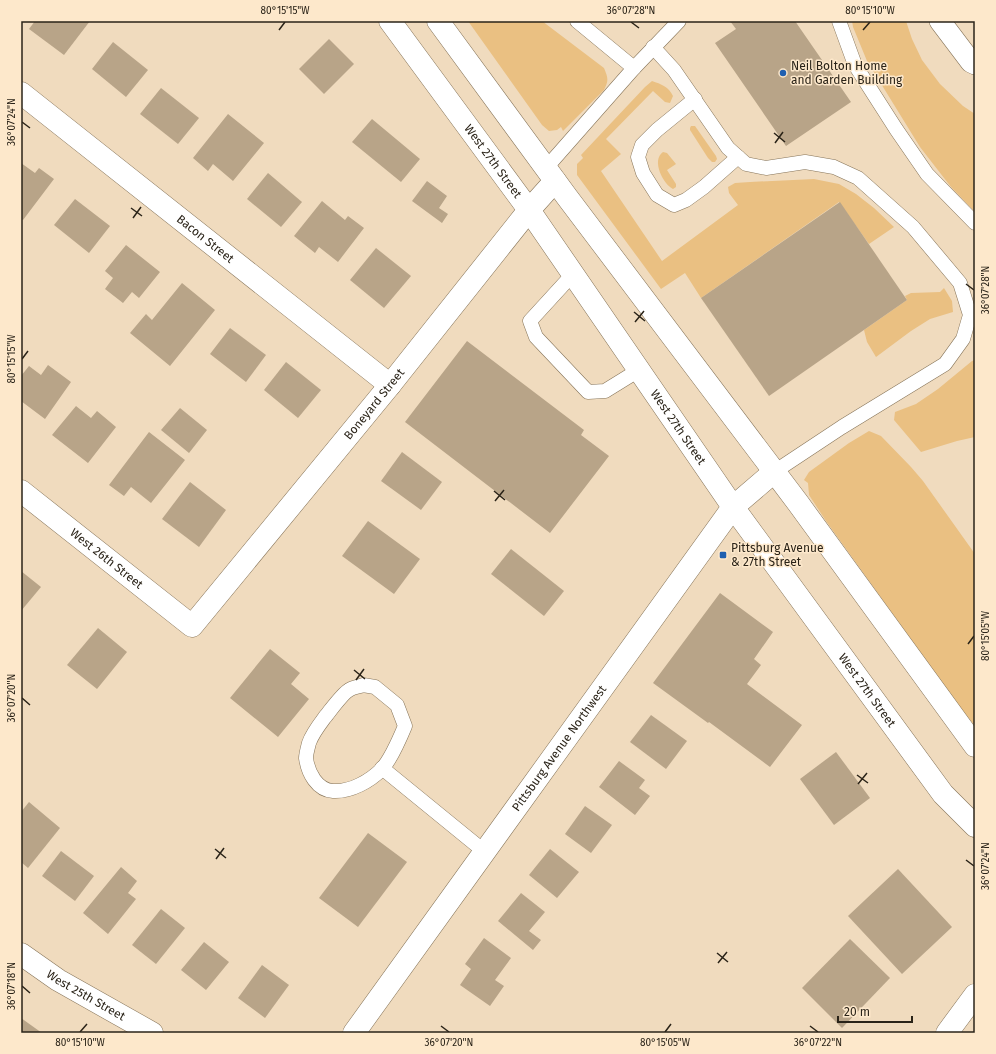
<svg xmlns="http://www.w3.org/2000/svg" width="996" height="1054" font-family="'Fira Sans',sans-serif">
<style>
.green{fill:#eac082}
.building{fill:#b8a488}
.lines{fill:none;stroke-linecap:round;stroke-linejoin:round}
.service-casing{stroke:#867459;stroke-width:15}
.pedestrian-casing{stroke:#867459;stroke-width:22}
.minor-casing{stroke:#867459;stroke-width:23}
.tertiary-casing{stroke:#867459;stroke-width:23}
.service{stroke:#fff;stroke-width:14}
.pedestrian{stroke:#fff;stroke-width:21}
.minor{stroke:#fff;stroke-width:22}
.tertiary{stroke:#fff;stroke-width:22}
.ticks{fill:none;stroke:#2a2318;stroke-width:1.5}
.poi-dot{fill:#1f5fb0;stroke:#fde8cb;stroke-width:1.5}
.labels{text-anchor:middle;dominant-baseline:central;stroke-width:3;stroke-linejoin:round;paint-order:stroke}
.poi-label{font-size:12px;fill:#2a2318;stroke:#fde8cb;text-anchor:start}
.street-label{font-size:12px;fill:#2a2318;stroke:#fde8cb}
.neatline{fill:none;stroke:#2a2318;stroke-width:1.5}
.ticks-label{font-size:10px;text-anchor:middle;fill:#2a2318}
</style>
<rect width="100%" height="100%" fill="#f0dbbe"/>
<g class="green">
<path d="M468,21h74l62,47c4,10 5,12 0,22l-41,41 -2,-4 -4,3 -8,1 -7,-6z"/>
<polygon points="852,21 906,21 912,39 922,60 940,84 963,106 975,114 975,212 951,187 920,147 867,61 853,27"/>
<path d="M652,81c9,3 17,6 21,15l-3,7 -5,-1 -12,-11 -47,48 15,15 -20,17 61,90 76,-56 -9,-12 -1,-6 7,-4 15,-1 64,-3 25,5 17,10 18,14 20,19 -25,17 -30,-42 -138,96 -16,-25 -24,16 -84,-114v-11l6,-6 -2,-3 64,-68z"/>
<polygon points="691,126 695,126 716,156 717,159 715,162 712,162 708,158 690,130 690,128"/>
<path d="M663,152l4,1 9,11 -9,6 9,14v3l-3,2c-10,-5 -22,-29 -10,-37z"/>
<polygon points="944,288 952,301 953,312 930,319 911,331 876,357 867,342 864,330 907,300 905,296 911,293 940,292"/>
<polygon points="975,360 975,437 957,441 921,452 894,420 895,412 916,404 938,389 972,361"/>
<polygon points="869,431 881,436 911,467 923,481 975,554 975,726 956,702 826,521 809,495 808,483 804,480 809,472 849,443"/>
</g>
<g class="building">
<polygon points="35,21 90,21 64,55 29,29"/>
<polygon points="730,21 795,21 851,102 786,146 715,43 736,29"/>
<polygon points="329,39 354,64 324,94 299,69"/>
<polygon points="113,42 148,70 126,97 92,69"/>
<polygon points="161,88 199,118 178,144 140,114"/>
<polygon points="228,114 264,143 233,181 213,164 208,171 193,158"/>
<polygon points="372,119 420,159 401,182 352,142"/>
<polygon points="21,163 35,173 39,168 54,179 23,220 21,219"/>
<polygon points="268,173 302,202 281,227 247,199"/>
<polygon points="427,181 447,196 439,208 448,214 442,223 412,201"/>
<polygon points="75,199 110,226 89,253 54,225"/>
<polygon points="322,201 345,220 348,216 364,228 338,262 319,247 315,253 294,236"/>
<polygon points="840,202 907,300 769,396 701,298"/>
<polygon points="126,245 160,272 139,298 132,292 123,303 105,289 113,278 105,271"/>
<polygon points="376,248 411,276 384,308 350,280"/>
<polygon points="182,283 215,310 170,366 130,333 146,314 152,320"/>
<polygon points="230,328 266,355 246,382 210,354"/>
<polygon points="467,341 584,430 581,435 609,456 550,533 405,422"/>
<polygon points="286,362 321,390 298,418 264,390"/>
<polygon points="48,365 71,382 45,419 21,401 21,376 29,366 41,375"/>
<polygon points="76,406 91,418 97,411 116,427 88,463 52,435"/>
<polygon points="180,408 207,430 189,453 161,430"/>
<polygon points="149,432 185,460 151,503 131,487 124,496 109,485"/>
<polygon points="402,452 442,482 421,510 381,481"/>
<polygon points="190,482 226,510 199,547 162,519"/>
<polygon points="368,521 420,559 394,594 342,556"/>
<polygon points="511,549 564,591 544,616 491,574"/>
<polygon points="21,571 41,587 21,611"/>
<polygon points="720,593 773,632 754,659 761,665 747,684 802,725 770,767 709,722 708,723 653,683"/>
<polygon points="98,628 127,652 97,689 67,665"/>
<polygon points="270,649 300,673 291,684 309,699 278,737 230,698"/>
<polygon points="651,715 687,741 666,769 630,742"/>
<polygon points="836,752 870,798 834,825 800,779"/>
<polygon points="619,761 645,780 639,788 650,796 635,815 599,787"/>
<polygon points="29,802 60,828 28,868 21,862 21,812"/>
<polygon points="585,806 612,825 591,853 565,834"/>
<polygon points="368,833 407,862 358,927 319,898"/>
<polygon points="550,849 579,872 557,898 529,875"/>
<polygon points="61,851 94,876 75,901 42,876"/>
<polygon points="121,867 137,881 128,893 136,899 108,934 83,913"/>
<polygon points="898,869 952,927 902,974 848,916"/>
<polygon points="521,893 545,912 529,931 541,940 533,950 498,921"/>
<polygon points="161,909 185,928 156,964 132,945"/>
<polygon points="484,938 511,958 495,980 504,986 490,1006 460,985 471,969 465,964"/>
<polygon points="850,939 890,978 842,1028 802,988"/>
<polygon points="204,942 229,962 206,990 181,970"/>
<polygon points="262,965 289,985 265,1018 238,998"/>
<polygon points="21,1018 42,1033 21,1033"/>
</g>
<g class="lines">
<g class="service-casing">
<g id="service">
<polyline points="577,21 634,68"/>
<polyline points="839,21 855,65 896,129 927,174 975,223"/>
<polyline points="653,47 674,70 728,148 746,164 766,168 805,162 834,167 858,178 913,227 960,283 970,315 963,339 945,364 842,427 774,472"/>
<polyline points="695,99 657,130 642,145 638,157 643,173 657,195 674,205 686,200 704,187 738,157"/>
<polyline points="546,168 634,68 679,21"/>
<polyline points="573,274 530,321 536,337 588,392 605,391 639,370"/>
<path d="M363,685l12,2 22,18 8,21c-5,12 -14,33 -23,43 -12,12 -31,23 -49,22 -16,-1 -25,-18 -27,-33 0,-4 2,-11 3,-15 3,-9 10,-18 16,-26 5,-6 17,-23 24,-27 4,-3 10,-3 14,-5z"/>
<polyline points="382,768 485,852"/>
</g>
</g>
<g class="pedestrian-casing">
<polyline id="pedestrian" points="940,21 971,62 975,64"/>
</g>
<g class="minor-casing">
<g id="minor">
<path id="s1" d="M21,93l369,292"/>
<path id="s2" d="M21,491l171,135 198,-241 139,-175 26,-29"/>
<path id="s3" d="M354,1033l379,-526 41,-35"/>
<polyline points="947,1033 975,995"/>
</g>
</g>
<g class="tertiary-casing">
<g id="tertiary">
<path id="s4" d="M390,21l139,189 204,297 210,287 32,32"/>
<polyline points="438,21 567,197 798,503 975,746"/>
<path id="s5" d="M21,954l37,26 94,53"/>
</g>
</g>
<use href="#service" class="service"/>
<use href="#pedestrian" class="pedestrian"/>
<use href="#minor" class="minor"/>
<use href="#tertiary" class="tertiary"/>
</g>
<path class="ticks" d="M631,22l8,6M279,30l6,-8M863,30l7,-8M22,122l8,6M774,133l11,9M775,143l8,-11M131,208l11,8M133,218l8,-11M966,284l8,6M634,312l11,9M635,322l9,-11M22,359l6,-8M494,491l11,9M495,501l9,-11M968,644l6,-8M354,670l11,9M356,680l8,-11M22,698l8,7M857,775l11,8M858,784l9,-11M215,849l11,9M216,859l8,-11M966,860l8,6M717,953l11,9M718,963l9,-11M22,986l8,7M441,1026l8,6M810,1026l8,6M80,1032l7,-8M665,1032l6,-8"/>
<g class="poi-dot">
<circle cx="783" cy="73" r="4"/>
<rect x="719" y="551" width="8" height="8" rx="2"/>
</g>
<g class="labels">
<g class="poi-label">
<text x="791" y="66">Neil Bolton Home<tspan x="791" dy="14">and Garden Building</tspan></text>
<text x="731" y="548">Pittsburg Avenue<tspan x="731" dy="14">&amp; 27th Street</tspan></text>
</g>
<g class="street-label">
<text stroke="none"><textPath href="#s4" startOffset="174">West 27th Street</textPath></text>
<text stroke="none"><textPath href="#s1" startOffset="235">Bacon Street</textPath></text>
<text stroke="none"><textPath href="#s2" startOffset="505">Boneyard Street</textPath></text>
<text stroke="none"><textPath href="#s4" startOffset="498">West 27th Street</textPath></text>
<text stroke="none"><textPath href="#s2" startOffset="109">West 26th Street</textPath></text>
<text stroke="none"><textPath href="#s4" startOffset="822">West 27th Street</textPath></text>
<text stroke="none"><textPath href="#s3" startOffset="351">Pittsburg Avenue Northwest</textPath></text>
<text stroke="none"><textPath href="#s5" startOffset="77">West 25th Street</textPath></text>
</g>
</g>
<rect width="996" height="1054" fill="none" stroke="#fde8cb" stroke-width="44"/>
<path d="M838 1016v6h74v-6" fill="none" stroke="#2a2318" stroke-width="2"/>
<text x="844" y="1016" font-size="12" fill="#2a2318" stroke="#fde8cb" stroke-width="3" paint-order="stroke">20 m</text>
<rect x="22" y="22" width="952" height="1010" class="neatline"/>
<g class="ticks-label">
<text x="285" y="14">80°15'15"W</text>
<text x="631" y="14">36°07'28"N</text>
<text x="870" y="14">80°15'10"W</text>
<text transform="translate(11 122) rotate(-90)" y="4">36°07'24"N</text>
<text transform="translate(985 290) rotate(-90)" y="4">36°07'28"N</text>
<text transform="translate(11 359) rotate(-90)" y="4">80°15'15"W</text>
<text transform="translate(985 636) rotate(-90)" y="4">80°15'05"W</text>
<text transform="translate(11 698) rotate(-90)" y="4">36°07'20"N</text>
<text transform="translate(985 866) rotate(-90)" y="4">36°07'24"N</text>
<text transform="translate(11 986) rotate(-90)" y="4">36°07'18"N</text>
<text x="80" y="1046">80°15'10"W</text>
<text x="449" y="1046">36°07'20"N</text>
<text x="665" y="1046">80°15'05"W</text>
<text x="818" y="1046">36°07'22"N</text>
</g>
</svg>
